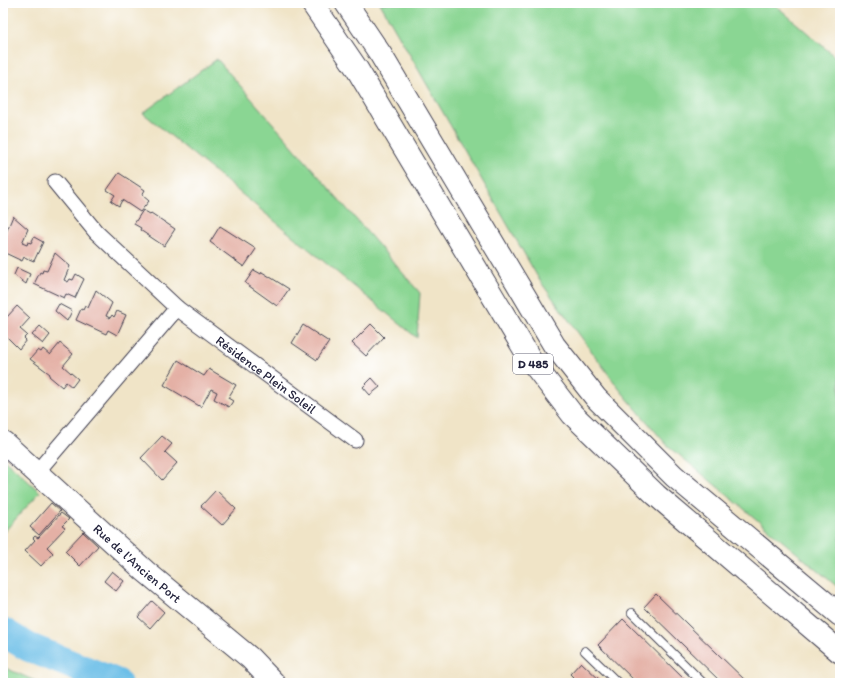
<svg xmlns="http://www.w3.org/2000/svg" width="843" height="686" font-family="Itim,sans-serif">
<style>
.green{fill:#8ad693;stroke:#567c67}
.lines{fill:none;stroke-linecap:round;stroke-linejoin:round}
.river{stroke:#6bbee7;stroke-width:29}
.building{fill:#e4b0a5}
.lane-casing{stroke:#413f50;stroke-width:10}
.street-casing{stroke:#413f50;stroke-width:17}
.secondary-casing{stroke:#413f50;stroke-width:24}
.highway-casing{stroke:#413f50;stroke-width:24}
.lane{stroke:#fff;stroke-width:8}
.street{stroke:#fff;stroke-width:15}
.secondary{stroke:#fff;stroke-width:22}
.highway{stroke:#fff;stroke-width:22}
.labels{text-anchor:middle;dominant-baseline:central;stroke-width:3;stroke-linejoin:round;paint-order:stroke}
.shield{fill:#fff;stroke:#646476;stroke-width:1}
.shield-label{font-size:12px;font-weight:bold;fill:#22223b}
.street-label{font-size:13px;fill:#22223b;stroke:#fff}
</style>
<rect width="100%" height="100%" fill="#fff"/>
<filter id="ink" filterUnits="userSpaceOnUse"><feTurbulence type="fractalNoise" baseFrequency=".025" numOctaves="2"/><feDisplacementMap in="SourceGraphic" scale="8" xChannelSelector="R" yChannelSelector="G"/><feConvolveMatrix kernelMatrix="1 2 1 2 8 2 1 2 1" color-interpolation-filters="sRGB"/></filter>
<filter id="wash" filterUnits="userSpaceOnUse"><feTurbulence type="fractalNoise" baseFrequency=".012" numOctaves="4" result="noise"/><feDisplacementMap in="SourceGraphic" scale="16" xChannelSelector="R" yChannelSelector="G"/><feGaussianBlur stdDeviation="0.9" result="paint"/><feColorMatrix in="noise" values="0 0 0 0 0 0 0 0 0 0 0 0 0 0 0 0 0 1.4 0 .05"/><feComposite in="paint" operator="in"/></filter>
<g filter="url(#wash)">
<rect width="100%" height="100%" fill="#f0e4c7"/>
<g class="green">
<polygon points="380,3 773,3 840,61 840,589 666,444 620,390 540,281"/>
<polygon points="217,59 420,293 417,338 143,113"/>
<polygon points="3,458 40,492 3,533"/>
<polygon points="3,667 40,683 5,683 3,682"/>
</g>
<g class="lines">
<polyline class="river" points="3,632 28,647 117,683"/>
</g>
<g id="blocks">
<g class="building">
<polygon points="119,173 145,190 142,195 149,201 140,212 122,200 119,206 111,201 115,195 107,190"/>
<polygon points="143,210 150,214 151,213 175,229 164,246 140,230 141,228 134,224"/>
<polygon points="13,216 28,229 22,243 27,245 28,242 31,243 34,237 43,242 34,261 24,257 22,261 3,252 3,234 5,235"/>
<polygon points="220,226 256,249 244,267 210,242"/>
<polygon points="55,253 70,266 64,280 68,282 70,279 73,280 76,274 84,279 75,298 66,294 64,298 34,284 40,272 42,273 43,270 47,271"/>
<polygon points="17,268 30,274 26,284 14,275"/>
<polygon points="254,270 261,274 262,272 289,289 277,306 245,283"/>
<polygon points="96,290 112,303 106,316 110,318 112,315 114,317 117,311 126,315 117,335 108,330 106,334 76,320 81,309 83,310 85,306 88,308"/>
<polygon points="59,304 72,311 67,321 55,311"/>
<polygon points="17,306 30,318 20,329 27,335 24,338 26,340 19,349 3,333 3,314 7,317"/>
<polygon points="371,324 384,337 366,356 352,343"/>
<polygon points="303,325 329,342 317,360 292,343"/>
<polygon points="40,326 50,335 43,344 32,335"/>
<polygon points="60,343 73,354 63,366 78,379 72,387 66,382 62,387 49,376 50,374 30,359 38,350 41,352 43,349 50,355"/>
<polygon points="178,360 204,376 209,369 236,385 228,398 233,401 229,407 214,399 217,392 211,389 201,407 164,385"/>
<polygon points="372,378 380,387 370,395 363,387"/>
<polygon points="162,436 172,444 165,452 177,463 162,480 141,458"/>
<polygon points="216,490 236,509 222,525 201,506"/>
<polygon points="51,503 60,511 39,535 30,527"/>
<polygon points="61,513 69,519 62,526 65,528 47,547 53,553 41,566 25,551 35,540 33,538 35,536 38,538"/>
<polygon points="83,532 98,546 80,566 65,551"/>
<polygon points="112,571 124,581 116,591 104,581"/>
<polygon points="656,594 748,683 722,683 644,607"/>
<polygon points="152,601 164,612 150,628 138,617"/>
<polygon points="623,619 688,683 637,683 598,645"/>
<polygon points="581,662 603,683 579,683 570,674"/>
</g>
</g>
</g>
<g filter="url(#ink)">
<use href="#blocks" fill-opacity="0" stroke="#413f50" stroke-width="1"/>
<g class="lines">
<g class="lane-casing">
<g id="lane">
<polyline points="632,613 703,683"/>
<polyline points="585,651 618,683"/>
</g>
</g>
<g class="street-casing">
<g id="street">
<path id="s1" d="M177,308l178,132"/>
<polyline points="36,473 177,308 96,232 55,182"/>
</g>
</g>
<g class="secondary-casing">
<g id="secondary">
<path id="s2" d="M3,442l142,129 105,87 24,25"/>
</g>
</g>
<g class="highway-casing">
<g id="highway">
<polyline points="312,3 357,69 532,362 572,414 656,495 840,652"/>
<polyline points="346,3 381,55 554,345 596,398 674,476 840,615"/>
</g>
</g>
<use href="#lane" class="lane"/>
<use href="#street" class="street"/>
<use href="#secondary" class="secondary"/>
<use href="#highway" class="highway"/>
</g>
</g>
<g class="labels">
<rect class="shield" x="513" y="354" width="40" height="20" rx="3"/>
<g class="shield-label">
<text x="533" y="364">D 485</text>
</g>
<g class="street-label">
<text stroke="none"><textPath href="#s1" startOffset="111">Résidence Plein Soleil</textPath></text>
<text stroke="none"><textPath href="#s2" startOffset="181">Rue de l'Ancien Port</textPath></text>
</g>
</g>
<rect width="843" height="686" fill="none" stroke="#fff" stroke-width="16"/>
</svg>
